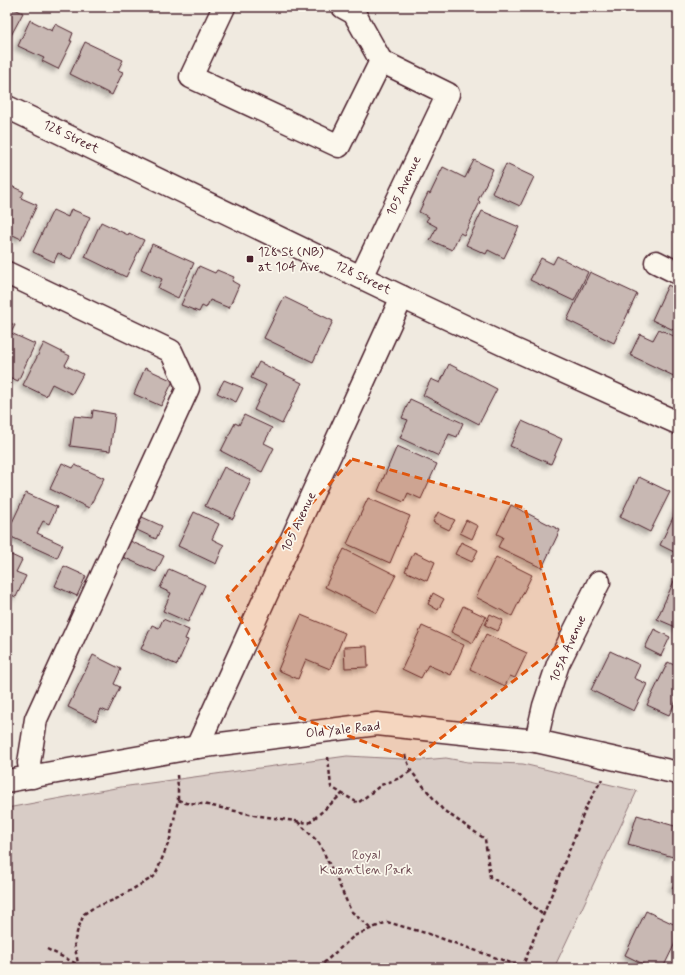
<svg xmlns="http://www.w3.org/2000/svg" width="685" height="975" font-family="Mynerve,sans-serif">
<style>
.green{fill:#d8ccc6;stroke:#917678}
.building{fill:#c8b8b3;stroke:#4a1f2b;filter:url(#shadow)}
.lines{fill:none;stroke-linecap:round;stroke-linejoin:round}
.minor-casing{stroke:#4a1f2b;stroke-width:25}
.major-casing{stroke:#4a1f2b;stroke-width:25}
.path{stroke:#4a1f2b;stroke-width:2.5;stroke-dasharray:4 3;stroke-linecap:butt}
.minor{stroke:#fbf7ec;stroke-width:22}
.major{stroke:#fbf7ec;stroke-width:22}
.marked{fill:#e0560e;fill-opacity:0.2;stroke:#e0560e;stroke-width:3;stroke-dasharray:8 5;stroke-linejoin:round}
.poi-dot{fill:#4a1f2b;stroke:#fbf7ec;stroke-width:1.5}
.labels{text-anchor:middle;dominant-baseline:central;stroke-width:3.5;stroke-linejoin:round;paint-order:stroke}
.street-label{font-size:13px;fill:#4a1f2b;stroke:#fbf7ec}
.poi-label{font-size:13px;fill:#4a1f2b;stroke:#fbf7ec;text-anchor:start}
.park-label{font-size:13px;fill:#6e4a52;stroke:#fbf7ec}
</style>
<defs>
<filter id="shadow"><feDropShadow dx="-3.5" dy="3.5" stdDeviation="2" flood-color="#0004"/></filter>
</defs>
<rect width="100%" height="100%" fill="#f0eae0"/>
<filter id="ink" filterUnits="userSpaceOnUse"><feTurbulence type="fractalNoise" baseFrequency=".025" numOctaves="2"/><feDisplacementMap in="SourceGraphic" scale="8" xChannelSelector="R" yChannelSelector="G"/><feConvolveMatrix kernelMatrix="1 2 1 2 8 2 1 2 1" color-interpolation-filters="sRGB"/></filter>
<g filter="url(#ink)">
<polygon class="green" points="347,756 422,760 446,758 468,762 523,764 637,791 554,968 7,968 7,808 121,787"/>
<g class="building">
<polygon points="7,7 11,7 23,13 7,43"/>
<polygon points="30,20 52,31 55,24 73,33 70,41 72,41 58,69 42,61 44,58 18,46"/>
<polygon points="85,42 123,60 118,70 123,72 112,95 70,74"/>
<polygon points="474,160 493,169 478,200 480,202 464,235 460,233 452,250 430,240 437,227 426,221 429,217 419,212 428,193 430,194 443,167 465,178"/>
<polygon points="506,164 534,177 520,206 492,193"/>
<polygon points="7,184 24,192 21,198 37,205 21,239 7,232"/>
<polygon points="71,209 90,217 71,259 58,253 54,262 33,252 53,210 68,217"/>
<polygon points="482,211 519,227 504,258 488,250 486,254 466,245"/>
<polygon points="101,222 128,235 129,233 144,240 126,277 85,257"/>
<polygon points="152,244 194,263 178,298 158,288 162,279 141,269"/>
<polygon points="557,256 588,272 574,301 530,280 541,258 553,264"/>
<polygon points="199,266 215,273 217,270 234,277 232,281 239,285 229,308 210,300 206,308 202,306 199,312 181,305"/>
<polygon points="590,272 637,294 614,343 567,320"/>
<polygon points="668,285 678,290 678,332 652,320"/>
<polygon points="284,297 333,321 313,362 264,338"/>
<polygon points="7,322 15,325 11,333 35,344 18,381 7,376"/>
<polygon points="659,329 678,338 678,378 630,355 640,334 653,340"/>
<polygon points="44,343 70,356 65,365 83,374 72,394 52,384 46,396 23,385"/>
<polygon points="259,362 302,383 282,424 254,410 266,385 251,378"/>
<polygon points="449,364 497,389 479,424 423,395 431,379 440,383"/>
<polygon points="145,368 173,381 161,406 134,394"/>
<polygon points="224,380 243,388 236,402 217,393"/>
<polygon points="410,399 463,423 457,437 449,434 439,456 400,438 408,420 402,418"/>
<polygon points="93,410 115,414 110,451 70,446 74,416 92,418"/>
<polygon points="244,415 272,428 264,443 274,448 262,472 221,451 235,423 239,425"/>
<polygon points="522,421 562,439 551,464 510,446"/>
<polygon points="397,446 437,464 421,499 408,493 404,502 378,491"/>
<polygon points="62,463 73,468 75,465 104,478 89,508 50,489"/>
<polygon points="224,467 251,480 233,519 205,506"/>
<polygon points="639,477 670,492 650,532 620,517"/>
<polygon points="26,493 57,507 49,524 43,521 37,533 63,545 57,558 7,535 7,533"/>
<polygon points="368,498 410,516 390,563 347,544"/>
<polygon points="511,505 560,530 542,568 498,547 503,537 497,534"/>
<polygon points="678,507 678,554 660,545"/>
<polygon points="194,512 219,524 212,539 224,545 216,564 178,546"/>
<polygon points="438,512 455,520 449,530 433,522"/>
<polygon points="142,517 162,526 156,539 137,530"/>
<polygon points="466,520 478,526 472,539 460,533"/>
<polygon points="130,541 164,556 156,572 123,557"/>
<polygon points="461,542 478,550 472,562 455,554"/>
<polygon points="344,549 396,575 377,613 325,587"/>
<polygon points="414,552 435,562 427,581 405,571"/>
<polygon points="7,553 22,560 16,572 26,576 16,597 7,593"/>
<polygon points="496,557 532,575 512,616 476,597"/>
<polygon points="64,566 86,576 77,596 55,586"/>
<polygon points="169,569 205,585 188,622 163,611 171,593 160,588"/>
<polygon points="678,572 678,628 657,619"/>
<polygon points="433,593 444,599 438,610 428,604"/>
<polygon points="463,606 486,617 473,643 451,632"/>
<polygon points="490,614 503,620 498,631 485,625"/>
<polygon points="301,615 345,633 330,669 306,659 298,679 278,670"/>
<polygon points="163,619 189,630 185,639 188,640 177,665 141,649 152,625 159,628"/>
<polygon points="422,626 464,645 451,675 428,665 421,678 402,669"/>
<polygon points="654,629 670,637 661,656 645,648"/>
<polygon points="486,634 527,653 515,678 510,676 505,686 470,669"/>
<polygon points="367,646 368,667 345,668 344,647"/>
<polygon points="610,651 640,665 634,678 647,684 634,711 591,690"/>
<polygon points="93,655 121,669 114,684 120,687 108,712 101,709 96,721 68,707"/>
<polygon points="668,662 678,667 678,702 676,701 669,715 647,705"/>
<polygon points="637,815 678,827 678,839 673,857 628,844"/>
<polygon points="678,876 678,892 672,888"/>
<polygon points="646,911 678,926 678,937 663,968 651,968 625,955"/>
</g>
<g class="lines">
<g class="minor-casing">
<g id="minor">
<polyline points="224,7 191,77 339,146 381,61"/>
<polyline points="343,7 354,13 381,61 448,94 361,277"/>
<polyline points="656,262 678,273"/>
<polyline points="7,273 171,351 188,388 36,719 29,763 32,777"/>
<polyline points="536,741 544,706 558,664 599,582"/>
<polyline points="197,747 402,297"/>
<polyline points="7,781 197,747 377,724 536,741 678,773"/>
</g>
</g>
<g class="major-casing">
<polyline id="major" points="7,107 402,297 513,349 678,423"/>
</g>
<g class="path">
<polyline points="405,755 411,771 443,810 485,839 490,877 520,894 543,915"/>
<polyline points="328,757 331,787 358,803 381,785 400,778 411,771"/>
<polyline points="178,800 186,803 203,804 254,815 309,823 342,794"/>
<polyline points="298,822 319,843 338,882 351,911 371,929"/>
<polyline points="47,949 79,965 99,965 107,968"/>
<polyline points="79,968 74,943 78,929 84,914 93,908 116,899 155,876 170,839 178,800 178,788 177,775"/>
<polyline points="318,968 354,936 387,922 429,934 522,967"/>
<polyline points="522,968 573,841 587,805 602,779"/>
</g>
<use href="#minor" class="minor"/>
<use href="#major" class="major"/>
</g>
</g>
<path class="marked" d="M352,459l173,49 38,134 -150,118 -115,-43 -71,-120z"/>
<rect class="poi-dot" x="246" y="255" width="8" height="8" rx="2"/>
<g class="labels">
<g class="street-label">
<text transform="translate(71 137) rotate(26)">128 Street</text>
<text transform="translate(404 186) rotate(-65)">105 Avenue</text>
<text transform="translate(363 278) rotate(26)">128 Street</text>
<text transform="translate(299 522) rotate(-65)">105 Avenue</text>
<text transform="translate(568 649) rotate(-66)">105A Avenue</text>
<text transform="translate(343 730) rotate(-6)">Old Yale Road</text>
</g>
<g class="poi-label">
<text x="258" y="252">128 St (NB)<tspan x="258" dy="15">at 104 Ave</tspan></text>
</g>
<g class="park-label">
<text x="366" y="855">Royal<tspan x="366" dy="15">Kwantlen Park</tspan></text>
</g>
</g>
<rect width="685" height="975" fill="none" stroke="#fbf7ec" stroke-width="24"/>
<rect x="12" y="12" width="661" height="951" fill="none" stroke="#4a1f2b" stroke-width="1.5" filter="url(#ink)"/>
</svg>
